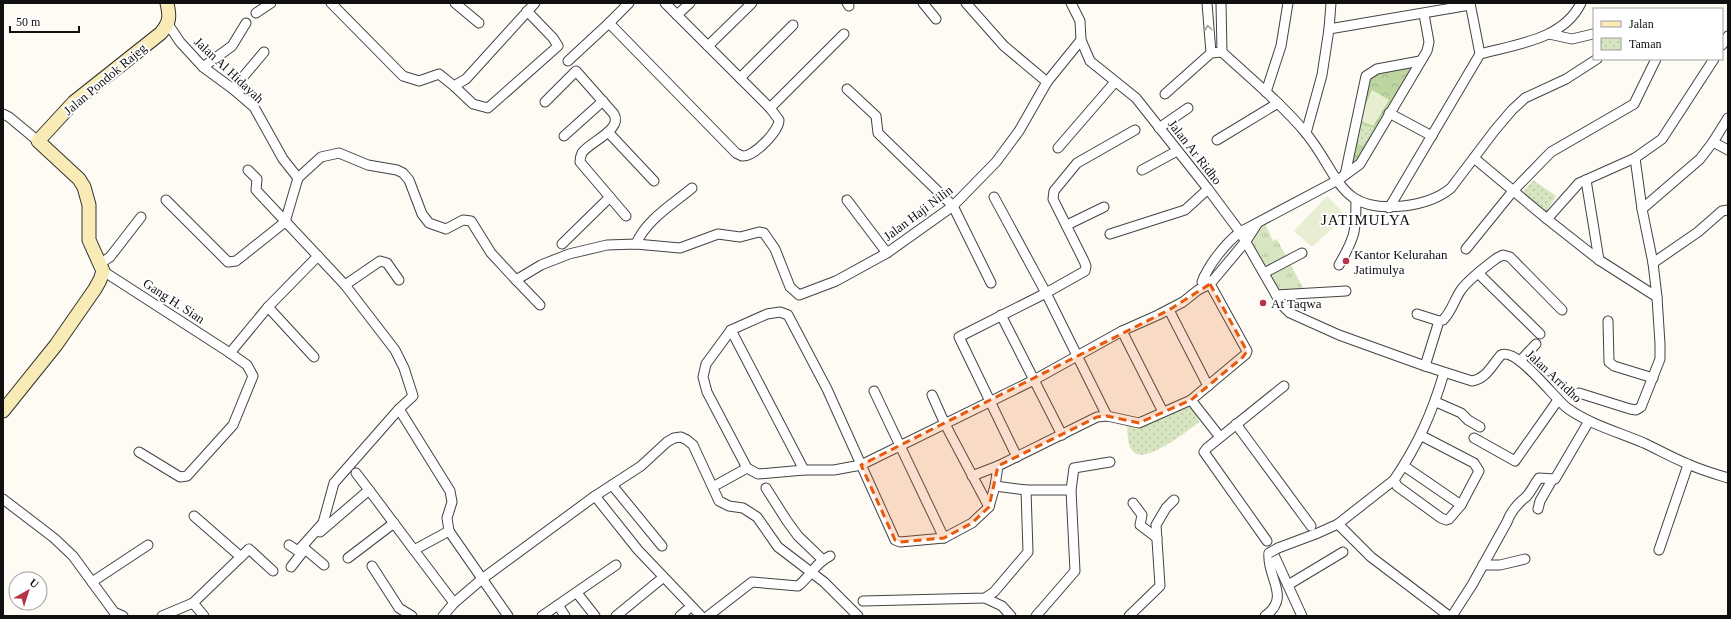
<svg xmlns="http://www.w3.org/2000/svg" width="1731" height="619" font-family="'Times New Roman',serif">
<style>
.grass{fill:url(#grass-tufts)}
.forest{fill:url(#forest-crowns)}
.park{fill:url(#park-dots)}
.pitch{fill:#e7eed1}
.lines{fill:none;stroke-linecap:round;stroke-linejoin:round}
.minor-casing{stroke:#434343;stroke-width:11}
.secondary-casing{stroke:#323232;stroke-width:15}
.minor{stroke:#fff;stroke-width:9}
.secondary{stroke:#f8ebb5;stroke-width:13}
.minor-bridge-casing{stroke:#434343;stroke-width:11;stroke-linecap:butt}
.minor-bridge{stroke:#fff;stroke-width:9}
.oneway{stroke:#9f9f9f}
.marked{fill:#e8590c;fill-opacity:0.2;stroke:#e8590c;stroke-width:3;stroke-dasharray:8 5;stroke-linejoin:round}
.poi-dot{fill:#b53345;stroke:#fff;stroke-width:1.5}
.labels{text-anchor:middle;dominant-baseline:central;stroke-width:4;stroke-linejoin:round;paint-order:stroke}
.street-label{font-size:13px;fill:#101010;stroke:#fff}
.poi-label{font-size:13px;fill:#101010;stroke:#fff;text-anchor:start}
.quarter-label{font-size:15px;letter-spacing:1px;fill:#101010;stroke:#fff}
</style>
<defs>
<pattern id="grass-tufts" width="24" height="20" patternUnits="userSpaceOnUse"><rect width="24" height="20" fill="#d7e6c0"/><path d="M3 7l-1-3M5 7V3M7 7l1-3M15 17l-1-3M17 17v-4M19 17l1-3" fill="none" stroke="#b8c4a4"/></pattern>
<pattern id="forest-crowns" width="20" height="18" patternUnits="userSpaceOnUse"><rect width="20" height="18" fill="#bdd6a0"/><path d="M2 6a3 3 0 1 1 6 0M12 15a3 3 0 1 1 6 0" fill="none" stroke="#a1b789"/></pattern>
<pattern id="park-dots" width="8" height="8" patternUnits="userSpaceOnUse"><rect width="8" height="8" fill="#d7e6c0"/><path d="M2 2h.1M6 6h.1" fill="none" stroke="#b8c4a4" stroke-width="1.8" stroke-linecap="round"/></pattern>
</defs>
<rect width="100%" height="100%" fill="#fefbf4"/>
<g class="grass">
<polygon points="1265,223 1273,241 1277,239 1287,258 1265,269 1249,242 1259,226"/>
<polygon points="1290,263 1304,290 1278,293 1267,274"/>
</g>
<polygon class="forest" points="1414,64 1360,160 1350,167 1369,78 1374,73"/>
<g class="park">
<polygon points="1358,123 1374,128 1363,146 1352,142"/>
<polygon points="1533,180 1556,196 1546,212 1522,193"/>
<path d="M1188,405l7,7 4,10c-11,9 -49,38 -62,32 -10,-4 -9,-19 -10,-28l12,1z"/>
</g>
<g class="pitch">
<polygon points="1372,90 1389,100 1373,126 1359,120"/>
<polygon points="1327,196 1346,216 1312,247 1294,231"/>
</g>
<g class="lines">
<g class="minor-casing">
<g id="minor">
<polyline points="331,3 403,76 419,81 439,74 454,86 466,79 535,3"/>
<polyline points="455,3 479,23"/>
<polyline points="847,3 849,6"/>
<polyline points="923,3 936,19"/>
<polyline points="966,3 1004,46 1047,82"/>
<path d="M1071,3l9,18 1,19 9,21 46,37 72,91 32,43 42,73 8,8 49,22 86,31 47,15c14,-2 20,-16 29,-26 16,-8 53,43 66,53 24,17 51,24 77,35 15,7 29,15 44,21 13,6 27,10 40,14"/>
<polyline points="1207,3 1211,53"/>
<path d="M1221,3l1,49c28,26 59,51 83,80 35,42 32,81 98,74 18,-2 35,-7 48,-18l44,-58 17,-20 13,-12 41,-19 31,-20"/>
<polyline points="256,13 271,3"/>
<polyline points="677,15 690,3"/>
<polyline points="609,23 629,3"/>
<polyline points="168,24 180,42 203,67 233,89 254,107 283,159 298,178 285,222"/>
<polyline points="1329,29 1470,5"/>
<polyline points="1549,34 1572,39 1593,34"/>
<polyline points="1722,45 1728,36"/>
<polyline points="708,46 752,3"/>
<path d="M1480,54c36,-10 83,-14 101,-51"/>
<path d="M568,61l41,-38 127,130 6,3c12,1 37,-25 37,-36l-9,-12 -105,-105"/>
<polyline points="203,67 232,46 246,23"/>
<polyline points="740,78 793,25"/>
<polyline points="454,86 473,104 488,108 558,46 553,38 527,11"/>
<polyline points="233,89 264,52"/>
<polyline points="847,89 876,116 878,133 953,206 991,283"/>
<polyline points="1266,92 1281,46 1288,3"/>
<polyline points="1165,94 1211,53 1222,52"/>
<path d="M545,102l31,-31 38,43c9,16 -25,28 -32,39 -1,2 -2,7 -2,9l46,54"/>
<polyline points="770,108 844,34"/>
<polyline points="1389,113 1432,136"/>
<polyline points="3,114 9,117 38,141"/>
<polyline points="1159,128 1188,108"/>
<polyline points="608,132 654,181"/>
<polyline points="1306,133 1322,75 1329,29 1331,3"/>
<polyline points="564,136 603,101"/>
<polyline points="1217,140 1278,103"/>
<polyline points="1713,142 1728,150"/>
<polyline points="1058,148 1115,82"/>
<polyline points="1474,158 1547,219 1599,260 1657,297"/>
<polyline points="248,170 257,179 256,190 345,285 395,350 404,368 413,396 399,409 450,491 452,502 447,518 449,531 414,550 454,603"/>
<polyline points="1142,170 1177,151"/>
<polyline points="1345,175 1366,76 1377,69 1420,61"/>
<polyline points="298,178 321,157 339,153 368,165 397,170 403,173 409,180 422,214 429,223 446,229 463,220 471,221 491,253 516,280 541,265 569,254 607,245 636,244 680,248 718,234 740,237 759,232 764,233 775,249 790,287 799,295 836,281 887,253 953,206 996,162 1019,131 1047,82 1081,40"/>
<polyline points="1586,180 1599,260"/>
<polyline points="994,197 1046,293 1107,416"/>
<polyline points="166,200 228,262 236,261 285,222"/>
<polyline points="847,200 887,253"/>
<polyline points="1389,208 1480,54 1470,3"/>
<polyline points="1642,209 1700,159 1713,142 1728,118"/>
<polyline points="1547,219 1579,183 1635,158 1662,139 1714,59"/>
<polyline points="1067,225 1104,207"/>
<polyline points="1110,234 1185,210 1208,189"/>
<polyline points="562,244 610,197"/>
<path d="M636,244c10,-24 37,-40 56,-56"/>
<polyline points="1466,249 1513,191 1551,152 1634,104 1656,59"/>
<polyline points="101,263 110,257 141,217"/>
<polyline points="1653,263 1698,232 1722,211 1728,210"/>
<path d="M1339,265c16,-28 17,-33 17,-65"/>
<polyline points="103,271 230,353 247,365 253,376 233,425 187,476 180,477 139,452"/>
<polyline points="1264,273 1302,253"/>
<polyline points="1479,274 1540,334"/>
<polyline points="1204,277 1210,284 1247,351 1246,354 1191,400 1139,423 1107,416 1097,417 998,466 995,486 989,507 972,523 944,538 900,542 895,540 827,389 788,315 780,312 767,314 731,330 706,364 703,377 707,392 747,468 758,474 804,470 834,470 861,465 1034,380 1122,331 1158,315 1183,302 1198,290 1210,284 1246,241 1257,224"/>
<polyline points="516,280 540,305"/>
<path d="M1202,282c7,-18 23,-38 38,-50l98,-52 22,-16 67,-113 2,-9 -5,-28"/>
<polyline points="345,285 380,261 387,263 399,280"/>
<polyline points="1276,295 1346,291"/>
<polyline points="1169,310 1208,386"/>
<polyline points="1417,314 1439,321"/>
<polyline points="1001,315 1062,435"/>
<polyline points="1608,321 1609,362 1614,366 1653,378"/>
<polyline points="731,330 804,470"/>
<polyline points="1122,331 1163,412"/>
<polyline points="230,353 268,307"/>
<polyline points="314,357 268,307 318,256"/>
<polyline points="1520,361 1536,344"/>
<path d="M1425,366l14,-45 4,-1c9,-9 11,-20 18,-30 9,-12 24,-23 36,-32l6,-3 7,2 52,53"/>
<polyline points="874,391 944,538"/>
<polyline points="1579,393 1630,409 1636,410 1641,407 1660,359 1660,344 1657,297 1653,263 1642,209 1635,158"/>
<polyline points="932,395 945,424 989,507"/>
<polyline points="1191,400 1220,437"/>
<polyline points="1436,402 1461,413 1468,420 1480,427"/>
<polyline points="1236,424 1311,526"/>
<path d="M1422,436l52,27 5,8 -18,34 -12,14 -3,1 -5,-2 -44,-32 -3,-6c24,-35 38,-67 50,-107"/>
<polyline points="1474,438 1515,461 1558,400"/>
<polyline points="1017,457 959,337 1046,293 1085,271 1086,266 1084,261 1053,199 1054,191 1077,163 1135,130"/>
<polyline points="1404,466 1461,505"/>
<polyline points="356,473 369,490"/>
<polyline points="972,476 998,466"/>
<polyline points="718,484 747,468"/>
<polyline points="612,485 662,546"/>
<polyline points="995,486 1026,490 1071,490"/>
<polyline points="766,488 787,521 798,536 822,559"/>
<polyline points="595,496 638,550 701,616"/>
<polyline points="3,499 54,538 73,556 114,612 123,616"/>
<polyline points="1133,503 1142,515 1140,525 1157,538"/>
<polyline points="1538,509 1540,501 1552,480"/>
<polyline points="194,516 241,557"/>
<polyline points="1338,524 1371,557 1449,616"/>
<polyline points="449,531 508,616"/>
<polyline points="320,532 369,490 414,550"/>
<polyline points="1267,541 1204,452 1207,448 1284,386"/>
<polyline points="289,545 298,551 323,523 334,483 399,409"/>
<polyline points="1278,548 1318,533 1338,524 1394,480"/>
<polyline points="305,549 324,565"/>
<polyline points="1659,550 1688,465"/>
<polyline points="1273,553 1302,616"/>
<polyline points="348,558 394,523"/>
<polyline points="1483,565 1500,565 1525,559"/>
<polyline points="372,566 399,608 412,616"/>
<polyline points="291,567 305,549"/>
<polyline points="92,582 148,545"/>
<polyline points="1288,585 1343,552"/>
<polyline points="577,593 595,616"/>
<polyline points="985,598 1002,606 1011,616"/>
<polyline points="863,601 985,598 994,592 1028,552 1026,490"/>
<polyline points="193,603 204,616"/>
<polyline points="558,605 565,616"/>
<polyline points="162,616 193,603 249,549 273,571"/>
<polyline points="443,616 454,603 482,579 595,496 641,466 667,442 674,438 681,437 687,440 693,445 719,501 729,506 743,508 757,517 778,547 824,582 858,616"/>
<polyline points="542,616 616,565"/>
<polyline points="616,616 660,580"/>
<polyline points="680,616 687,610"/>
<path d="M708,616l44,-34 46,4c12,-9 17,-23 32,-30"/>
<polyline points="1036,616 1075,571 1071,490 1074,468 1110,462"/>
<polyline points="1129,616 1160,586 1156,525 1166,508 1174,500"/>
<path d="M1265,616c27,-19 1,-39 4,-63"/>
<path d="M1452,616l20,-31 35,-63c4,-11 10,-18 19,-25 5,-5 9,-14 13,-19l16,1 34,-58"/>
</g>
</g>
<g class="secondary-casing">
<path id="secondary" d="M3,411l53,-66 39,-56 5,-9 3,-9 -14,-31v-35l-5,-18 -5,-8 -41,-38 36,-39 87,-69c9,-11 9,-16 6,-30"/>
</g>
<use href="#minor" class="minor"/>
<use href="#secondary" class="secondary"/>
<g class="minor-bridge-casing">
<polyline id="minor-bridge" points="1269,553 1278,548"/>
</g>
<use href="#minor-bridge" class="minor-bridge"/>
</g>
<defs><path id="oneway-chevron" d="M-2-3.5L2.5 0L-2 3.5" fill="none" stroke-width="1.6" stroke-linecap="round" stroke-linejoin="round"/></defs>
<use class="oneway" href="#oneway-chevron" transform="translate(1208 28) rotate(-97)"/>
<path class="marked" d="M1210,284l37,67 -4,6 -52,43 -52,23 -32,-7 -10,1 -99,49 -9,41 -17,16 -28,15 -44,4 -5,-2 -34,-75 308,-155z"/>
<g class="poi-dot">
<circle cx="1346" cy="261" r="4"/>
<circle cx="1263" cy="303" r="4"/>
</g>
<g class="labels">
<g class="street-label">
<text transform="translate(229 70) rotate(43)">Jalan Al Hidayah</text>
<text transform="translate(105 79) rotate(-40)">Jalan Pondok Rajeg</text>
<text transform="translate(1195 152) rotate(52)">Jalan Ar Ridho</text>
<text transform="translate(918 213) rotate(-37)">Jalan Haji Nilin</text>
<text transform="translate(174 301) rotate(33)">Gang H. Sian</text>
<text transform="translate(1554 376) rotate(43)">Jalan Arridho</text>
</g>
<g class="poi-label">
<text x="1354" y="254">Kantor Kelurahan<tspan x="1354" dy="15">Jatimulya</tspan></text>
<text x="1271" y="303">At Taqwa</text>
</g>
<g class="quarter-label">
<text x="1366" y="220">JATIMULYA</text>
</g>
</g>
<rect width="1731" height="619" fill="none" stroke="#101010" stroke-width="8"/>
<rect x="1593" y="8" width="130" height="52" fill="#ffffff" stroke="#9f9f9f"/>
<rect x="1601" y="21" width="20" height="6" fill="#f8ebb5" stroke="#9f9f9f"/>
<text x="1629" y="28" font-size="12" fill="#101010">Jalan</text>
<rect x="1601" y="38" width="20" height="12" fill="url(#park-dots)" stroke="#9f9f9f"/>
<text x="1629" y="48" font-size="12" fill="#101010">Taman</text>
<g transform="translate(28 591) rotate(39)"><circle r="19" fill="#ffffff" stroke="#9f9f9f"/>
<path d="M0-3L7 15L0 10L-7 15Z" fill="#b53345"/>
<text y="-6" font-size="11" font-weight="bold" text-anchor="middle" fill="#101010">U</text>
</g>
<path d="M10 26v6h69v-6" fill="none" stroke="#101010" stroke-width="2"/>
<text x="16" y="26" font-size="12" fill="#101010" stroke="#ffffff" stroke-width="3" paint-order="stroke">50 m</text>
</svg>
